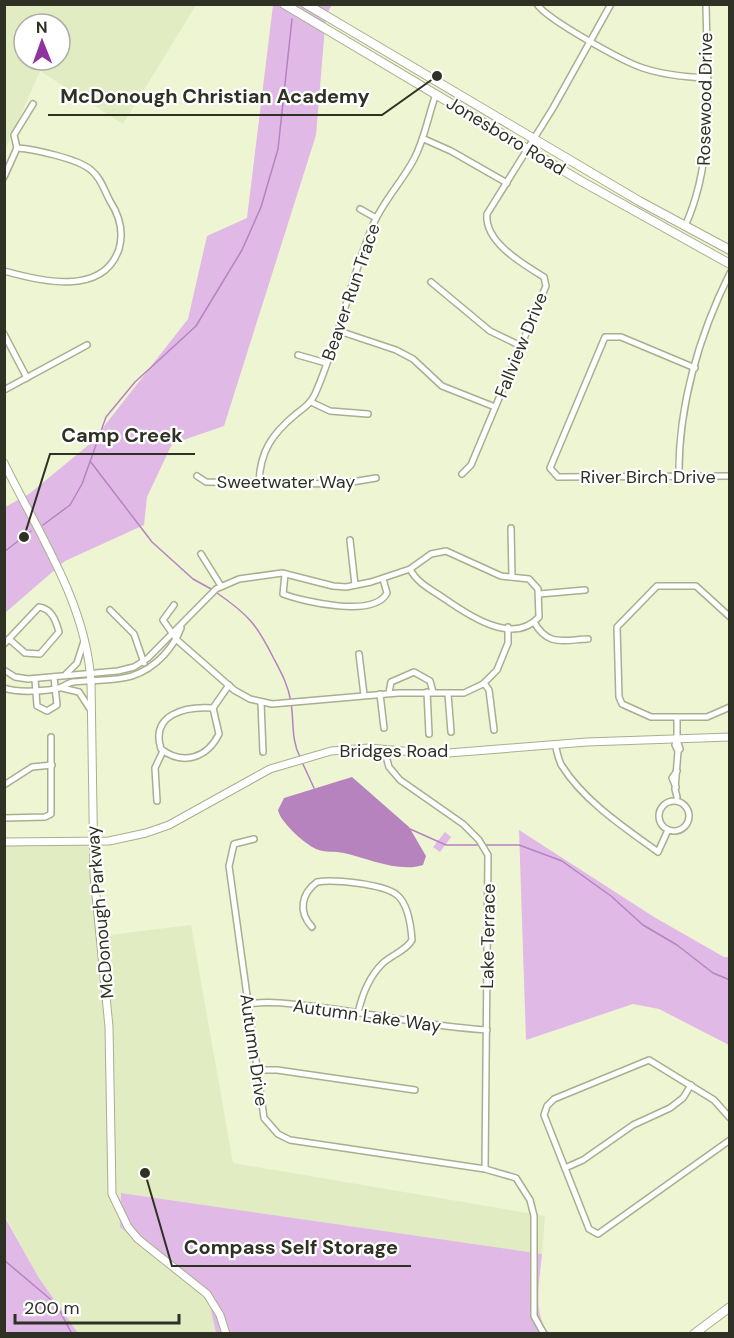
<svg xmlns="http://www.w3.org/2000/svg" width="734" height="1338" font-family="'DM Sans',sans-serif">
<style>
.built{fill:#e2ecc2;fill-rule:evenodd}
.green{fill:#e1b9e7}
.water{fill:#b683bf}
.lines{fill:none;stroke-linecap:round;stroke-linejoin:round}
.stream{stroke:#b683bf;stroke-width:1.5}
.street-casing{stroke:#a8af8f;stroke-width:8}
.secondary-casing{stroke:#a8af8f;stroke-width:9}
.primary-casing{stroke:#a8af8f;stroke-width:10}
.street{stroke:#fff;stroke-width:5}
.secondary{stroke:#fff;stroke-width:7}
.primary{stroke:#fff;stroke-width:8}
.labels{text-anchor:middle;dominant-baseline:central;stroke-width:4.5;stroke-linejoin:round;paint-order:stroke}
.street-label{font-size:18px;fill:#2e3124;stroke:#fff}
.leader{fill:none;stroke:#2e3124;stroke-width:2}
.callout-dot{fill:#2e3124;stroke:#fff;stroke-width:2}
.callout-label{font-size:20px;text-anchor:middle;font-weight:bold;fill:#2e3124;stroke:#fff;stroke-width:4.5;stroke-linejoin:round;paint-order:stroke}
</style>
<rect width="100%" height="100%" fill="#edf5d2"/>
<g class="built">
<path d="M5,5h191l-73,119 -83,-53 -35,79zM24,24h36v36h-36z"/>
<polygon points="92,842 102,936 191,925 233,1163 545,1216 542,1254 122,1193 207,1293 216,1333 78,1333 39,1278 5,1216 4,843"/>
</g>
<g class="green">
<polygon points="273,5 332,5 326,15 316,135 224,426 172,444 147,497 144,525 65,561 5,613 5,507 29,494 91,443 188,319 207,236 247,218"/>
<polygon points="519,830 654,917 724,957 729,957 729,1045 659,1009 633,1004 526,1040"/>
<polygon points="445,832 451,837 440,852 433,847"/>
<path d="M121,1193l421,61c-2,24 -10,61 7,79h-333l-9,-40 -87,-66z"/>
<polygon points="4,1216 39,1278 78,1333 5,1333"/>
</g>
<path class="water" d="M352,777l57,50 17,29 -3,9c-24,8 -56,-7 -79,-12 -9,-2 -19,0 -28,-4 -11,-5 -36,-27 -38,-39l6,-12z"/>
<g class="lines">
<g class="stream">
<polyline points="90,461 152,542 193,579 213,590"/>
<polyline points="43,525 70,505 82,484 106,417 135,382 196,326 242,250 261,207 278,149 292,19"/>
<polyline points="4,552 31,531"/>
<path d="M217,593c32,22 40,32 57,66 8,15 14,26 17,43 3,19 0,38 9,55"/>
<polyline points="302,762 314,788"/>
<polyline points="410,829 446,845 480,845"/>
<polyline points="485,845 519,845 562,861 611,896 643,925 677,945 713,973 730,980"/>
<polyline points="4,1260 56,1304 72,1334"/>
</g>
<g class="street-casing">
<g id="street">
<path d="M537,4c9,15 87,58 106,64 21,7 41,9 64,10"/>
<polyline points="424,139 451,151 507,183"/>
<polyline points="17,148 14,135 33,104"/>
<polyline points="4,177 17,148"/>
<polyline points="360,209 376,218"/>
<path d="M685,226c31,-67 22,-149 21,-222"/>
<path d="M4,271c36,10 99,26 115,-22 5,-17 0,-34 -9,-48 -6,-11 -9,-23 -19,-31 -12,-11 -58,-21 -74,-22"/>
<polyline points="431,282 490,331 521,346"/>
<polyline points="339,331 396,350 413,359 442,386 495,407"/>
<polyline points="4,334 27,378"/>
<polyline points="298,355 326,363"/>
<polyline points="695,368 621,337 605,337 550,468 558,477 730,476"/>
<polyline points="4,390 87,345"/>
<polyline points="311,402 330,411 368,414"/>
<path d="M462,474l9,-9 75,-179 -2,-9c-21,-13 -60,-35 -57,-63l66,-106 58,-104"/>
<polyline points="197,476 206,482 340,484 376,478"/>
<path d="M679,476c-1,-69 20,-141 51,-203"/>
<path d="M259,483c1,-32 13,-49 37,-69 8,-6 15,-11 19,-20 24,-54 35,-114 58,-169 10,-24 29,-43 41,-66 11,-21 14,-43 22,-65"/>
<polyline points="511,528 512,577"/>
<polyline points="350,540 355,585"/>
<polyline points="201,554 221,586"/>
<path d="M285,574l-2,20c22,8 91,24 104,-1l-4,-14"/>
<polyline points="539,594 585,590"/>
<polyline points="174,605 163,620 177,640 234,690 250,699 272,704 398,693 464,693 483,684 497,670 508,643 508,627"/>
<polyline points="110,610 134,634 144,663"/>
<polyline points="730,617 696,586 657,586 617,627 619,697 622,704 651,717 707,717 730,707"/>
<path d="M534,622c14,25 29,18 54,17"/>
<path d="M4,644l35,-37c13,2 17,14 20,25l-19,22 -15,-1 -16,-14"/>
<polyline points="359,654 364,695"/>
<path d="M4,670l11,7 13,2 90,-8 16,-4 14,-9 68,-69 23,-10 43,-6 51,13 13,1 25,-5 39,-13c7,14 22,21 35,30 23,16 68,47 94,18l-1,-28 -9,-10 -28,-3 -55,-25 -15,3 -21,15"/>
<polyline points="66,674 77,663 84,641"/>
<polyline points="35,679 37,706 47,711 57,705 54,677"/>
<polyline points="484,683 489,690 494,730"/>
<path d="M4,688c14,5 37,3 52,1 6,-1 11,-6 17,-7 37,-4 63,3 91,-27 8,-9 13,-16 17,-27"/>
<polyline points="62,688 79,692 90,709"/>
<polyline points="427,692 429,734"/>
<polyline points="389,693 391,682 414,672 430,681 433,692"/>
<polyline points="380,694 384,728"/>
<polyline points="448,694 451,732"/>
<polyline points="261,703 263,752"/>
<path d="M213,708l6,26c-12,24 -36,32 -58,15 -11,-35 25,-43 52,-41z"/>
<polyline points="213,708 229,685"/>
<polyline points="677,718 677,740 675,745 678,751"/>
<path d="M555,744c2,7 3,16 7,22 22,35 63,62 96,86l10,-22"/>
<polyline points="384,749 389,767 400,780 463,824 479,840 488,855 485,1169"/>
<polyline points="4,785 32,767 52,765"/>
<polyline points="676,787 672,778 677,771"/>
<polyline points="677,797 675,789 678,751 680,749 677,740"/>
<circle cx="674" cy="816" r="15"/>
<polyline points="157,801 155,768 163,751"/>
<polyline points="4,818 45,817 51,814 51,737"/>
<polyline points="254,839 234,844 229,866 264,1118 278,1134 290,1140 485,1169 516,1178 530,1200 534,1216 534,1316 544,1334"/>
<path d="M312,927c-14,-15 -11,-33 5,-45 16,-3 67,2 80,13 11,9 14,31 15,45 -6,11 -21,15 -30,24 -13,13 -20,31 -24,49"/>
<path d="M247,1004c26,-4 53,1 79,4 54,7 107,19 161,22"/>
<polyline points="255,1070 277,1070 415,1090"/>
<polyline points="730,1118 714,1100 649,1060 554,1099 547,1106 544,1115 589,1229 598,1234 730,1140"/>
<polyline points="565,1168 583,1160 633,1125 670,1108 683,1098 691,1085"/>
</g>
</g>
<g class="secondary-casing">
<g id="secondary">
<path d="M4,463c34,70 82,139 87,219l3,193 15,152 3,167 16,33 10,12 69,55 13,21 6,19"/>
<polyline points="4,842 109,841 146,833 169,825 270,769 331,751 369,748 436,754 587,742 730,737"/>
</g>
</g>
<g class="primary-casing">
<g id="primary">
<polyline points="284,4 581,181 730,264"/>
<polyline points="306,4 639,201 730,250"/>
<polyline points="694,1334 730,1307"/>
</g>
</g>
<use href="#street" class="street"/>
<use href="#secondary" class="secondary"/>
<use href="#primary" class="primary"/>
</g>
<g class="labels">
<g class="street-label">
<text transform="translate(705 99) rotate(-89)">Rosewood Drive</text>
<text transform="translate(506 136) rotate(31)">Jonesboro Road</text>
<text transform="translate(351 292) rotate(-71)">Beaver Run Trace</text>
<text transform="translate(521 345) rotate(-68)">Fallview Drive</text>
<text x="648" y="477">River Birch Drive</text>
<text x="286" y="482">Sweetwater Way</text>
<text x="394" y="751">Bridges Road</text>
<text transform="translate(100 912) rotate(-95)">McDonough Parkway</text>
<text transform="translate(488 936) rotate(-89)">Lake Terrace</text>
<text transform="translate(367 1016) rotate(8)">Autumn Lake Way</text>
<text transform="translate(254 1050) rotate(82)">Autumn Drive</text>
</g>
</g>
<path class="leader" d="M437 76L382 115H48M24 537L50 454H195M145 1173L172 1266H411"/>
<g class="callout-dot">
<circle cx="437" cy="76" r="6"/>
<circle cx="24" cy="537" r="6"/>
<circle cx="145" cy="1173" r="6"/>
</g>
<g class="callout-label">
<text x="215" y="103">McDonough Christian Academy</text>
<text x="122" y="442">Camp Creek</text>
<text x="291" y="1254">Compass Self Storage</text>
</g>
<rect width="734" height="1338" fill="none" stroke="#2e3124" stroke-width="12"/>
<g transform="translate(42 42) rotate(359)"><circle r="28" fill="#ffffff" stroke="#abada7" stroke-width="1.5"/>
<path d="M0-4.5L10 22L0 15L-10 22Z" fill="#8f339e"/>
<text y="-9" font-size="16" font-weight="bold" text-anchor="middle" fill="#2e3124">N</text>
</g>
<path d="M15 1314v9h164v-9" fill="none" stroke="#2e3124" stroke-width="3"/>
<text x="24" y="1314" font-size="18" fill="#2e3124" stroke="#ffffff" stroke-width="4.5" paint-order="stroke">200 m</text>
</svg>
